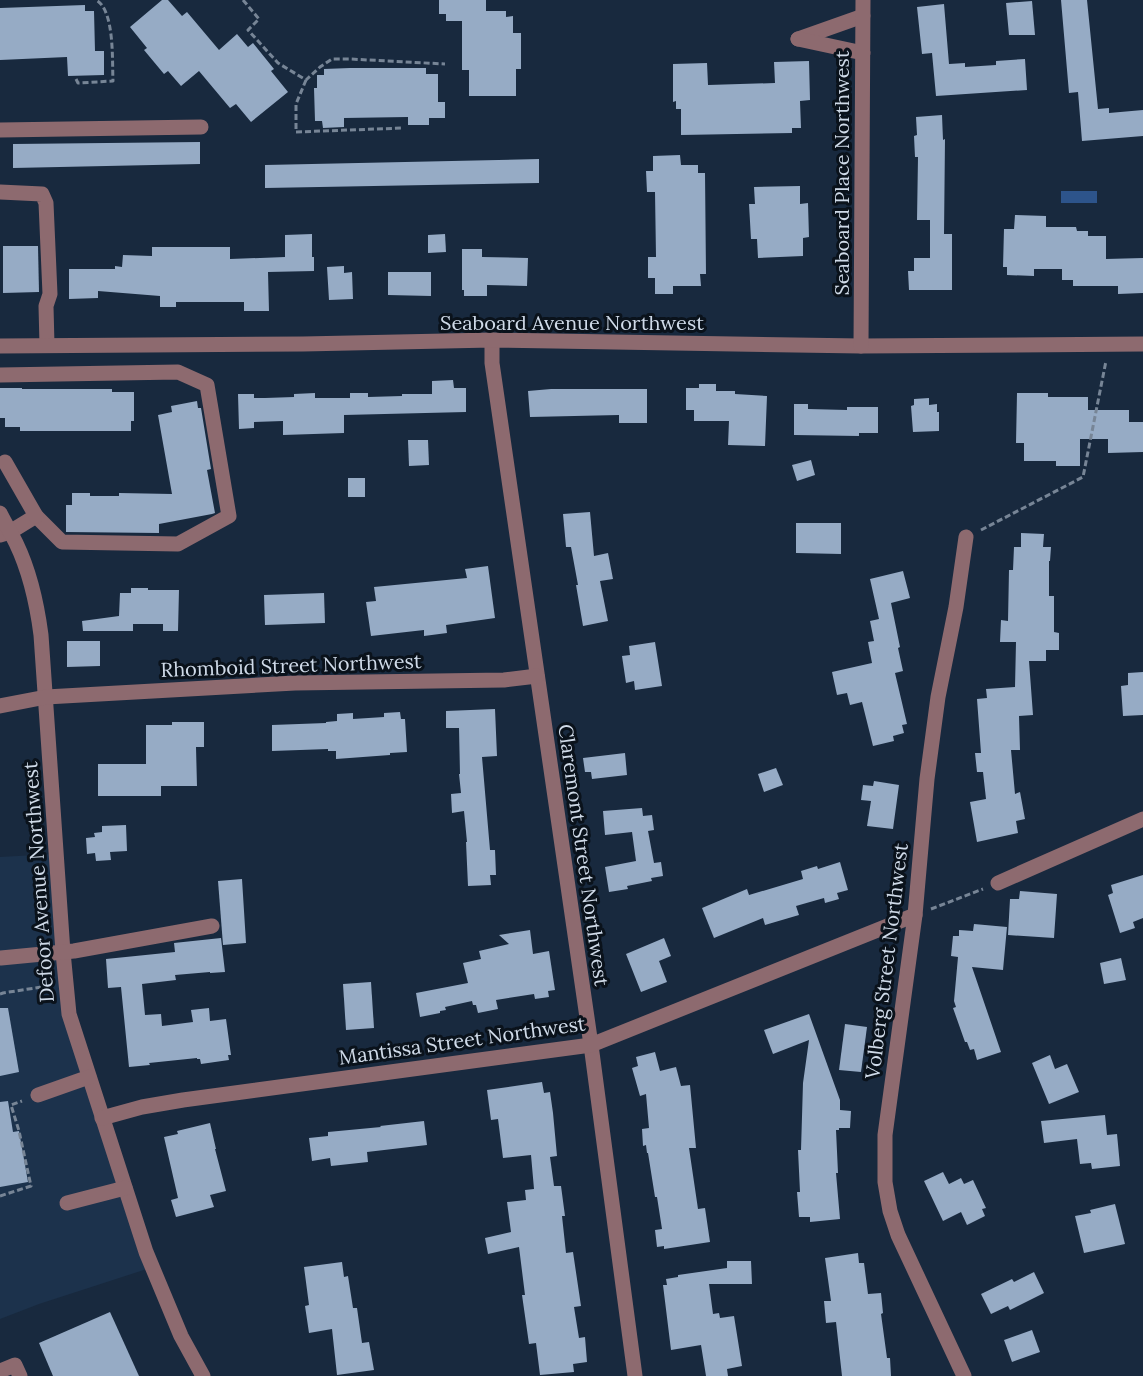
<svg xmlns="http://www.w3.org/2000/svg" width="1143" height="1376" font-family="Lora,serif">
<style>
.built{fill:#1c324c}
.water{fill:#2d548b}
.building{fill:#96abc5}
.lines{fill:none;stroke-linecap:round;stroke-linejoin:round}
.path{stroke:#778596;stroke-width:3;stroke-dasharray:6 3;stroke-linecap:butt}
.minor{stroke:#8d6a6f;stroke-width:15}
.labels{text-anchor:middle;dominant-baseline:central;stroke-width:6;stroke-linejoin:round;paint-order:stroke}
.street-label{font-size:20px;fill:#cfdae8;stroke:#0a121b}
</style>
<rect width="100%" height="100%" fill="#18293e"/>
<polygon class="built" points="54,854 69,1014 153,1267 39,1304 0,1319 0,857"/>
<rect class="water" x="1061" y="191" width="36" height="12"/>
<g class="building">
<polygon points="162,0 168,0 182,16 187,12 219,50 237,34 248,47 253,43 274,69 271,71 288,92 251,122 236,104 230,108 199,71 181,86 168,71 164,74 144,50 147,48 130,27"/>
<polygon points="439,0 486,0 486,11 506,11 506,17 513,16 513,33 521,33 521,69 516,69 516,96 469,96 469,70 462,70 462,21 446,21 446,14 439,14"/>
<polygon points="1061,0 1087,0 1098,109 1109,108 1109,113 1143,110 1143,136 1082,141 1078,92 1069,93"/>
<polygon points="1032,1 1035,35 1009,35 1006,3"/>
<polygon points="944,4 949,64 965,63 965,67 996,65 996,61 1025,59 1027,90 936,96 932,53 922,54 917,7"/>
<polygon points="85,5 85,11 94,11 95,51 104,51 104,75 68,76 67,57 0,60 0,8"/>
<polygon points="809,61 810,100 800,101 801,128 792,128 792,133 681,135 681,109 676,109 676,101 673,102 673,64 707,63 708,85 775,83 774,62"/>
<polygon points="350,68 426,68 426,74 438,74 438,102 445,102 445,118 429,118 429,125 408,125 408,117 344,118 344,127 323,128 322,121 315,121 314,88 317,88 317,75 324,75 324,69"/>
<polygon points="942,115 943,140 945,139 944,234 952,234 952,290 909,290 908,271 914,271 914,258 930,258 930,220 917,220 918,157 915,157 914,136 917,135 916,117"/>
<polygon points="200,142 200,164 13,168 13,144"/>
<polygon points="680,155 681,165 698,165 698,173 705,173 706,274 700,274 701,286 673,286 673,294 655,294 655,278 648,278 648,257 656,257 655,192 647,192 646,171 653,171 653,156"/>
<polygon points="539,159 539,183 265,188 265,165"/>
<polygon points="800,186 800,204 808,203 809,237 803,238 803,256 758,258 757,239 751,239 749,204 755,204 754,187"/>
<polygon points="1015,215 1046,216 1046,227 1076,227 1077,231 1088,231 1088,236 1106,236 1106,259 1143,258 1143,293 1118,294 1118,286 1073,286 1073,280 1062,280 1062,269 1034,269 1034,276 1007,275 1007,267 1003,267 1004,229 1014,229"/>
<polygon points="312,234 312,257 314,257 314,271 268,272 269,311 244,311 244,302 176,302 176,307 160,307 160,296 98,291 98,298 69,299 69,269 115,269 115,266 122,267 123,255 152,256 152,247 230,247 230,259 285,257 285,235"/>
<polygon points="445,234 446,252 428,253 428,235"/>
<polygon points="3,246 38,246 39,292 3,293"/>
<polygon points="462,249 482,249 482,257 528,258 527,286 487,285 487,296 464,296 464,290 462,290"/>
<polygon points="344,266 344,273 352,272 353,299 329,300 327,267"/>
<polygon points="388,272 431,272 431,296 388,295"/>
<polygon points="453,380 454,388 466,388 466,412 344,415 344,433 283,435 283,421 254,422 254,428 239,429 238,394 254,394 254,398 265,398 294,397 294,394 315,393 315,398 350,398 350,393 368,393 368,397 402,396 402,394 432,394 432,381"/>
<polygon points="699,384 716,384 716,391 735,391 735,394 767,396 765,446 728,445 729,421 694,421 694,410 686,410 686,388 699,388"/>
<polygon points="0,388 22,388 22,389 112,389 112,392 134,392 134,421 131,421 131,431 20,431 20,427 5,427 5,418 0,418"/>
<polygon points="551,389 647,389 647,423 619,423 619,415 530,417 528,391"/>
<polygon points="1017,393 1048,393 1048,397 1088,397 1088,410 1129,410 1129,422 1143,422 1143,452 1108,453 1108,439 1080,439 1080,466 1056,466 1056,461 1024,461 1024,443 1016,443"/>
<polygon points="929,398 929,405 937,404 937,412 939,412 939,431 913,432 911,406 914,405 914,399"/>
<polygon points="197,401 198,408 201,408 211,469 207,470 215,513 212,514 159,524 159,533 66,532 66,505 72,505 72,493 90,493 90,496 119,496 119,493 172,494 158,415 172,412 171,406"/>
<polygon points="794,404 808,404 808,409 847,410 847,407 878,407 878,433 859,433 859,436 794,435"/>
<polygon points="408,440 428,440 429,465 409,466"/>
<polygon points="811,460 815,475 797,481 792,465"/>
<rect x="348" y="478" width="17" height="19"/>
<polygon points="590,512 594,556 608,553 613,579 600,581 608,621 583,626 576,585 578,585 571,547 566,547 563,514"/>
<polygon points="796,523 841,523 841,554 796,553"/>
<polygon points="1021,533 1044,534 1043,547 1051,547 1050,561 1049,561 1049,596 1054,596 1054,632 1059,633 1059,650 1046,650 1046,661 1029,661 1033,715 1019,716 1020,750 1011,750 1015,794 1020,792 1025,819 1016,821 1018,833 977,842 970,802 986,799 983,772 977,772 975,753 981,753 977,699 987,698 986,689 1015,687 1016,642 1000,642 1001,620 1008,621 1009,570 1013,570 1014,547 1021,547"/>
<polygon points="488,566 495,618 446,625 447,633 424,636 424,630 371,636 366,602 376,601 374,587 467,578 465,569"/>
<polygon points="903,571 910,598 891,603 900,647 898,648 903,671 895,673 907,724 902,725 904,733 893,736 894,741 873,746 862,702 850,705 847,693 837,695 832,672 872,663 868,642 874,641 870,621 879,619 870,579"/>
<polygon points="131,588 148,588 148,590 179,590 178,631 163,631 163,624 133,624 133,631 83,631 82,621 119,616 120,593 131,593"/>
<polygon points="324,593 325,623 265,625 264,595"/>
<polygon points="67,641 100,641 100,666 67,667"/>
<polygon points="655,642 662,686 635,690 634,681 626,683 622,656 630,655 629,646"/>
<polygon points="1143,672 1143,715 1123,716 1121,686 1128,685 1128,673"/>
<polygon points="495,709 497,756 482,757 490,850 495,850 496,875 490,875 491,885 468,886 466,842 467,842 464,811 452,813 451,794 461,793 459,774 460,774 459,728 446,728 446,711"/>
<polygon points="400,712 401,719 405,719 407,752 390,753 390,755 336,759 336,751 328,751 328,749 272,751 272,725 326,723 326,722 337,721 337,714 353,713 353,719 384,717 384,713"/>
<polygon points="172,722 204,722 204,747 196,747 197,786 161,786 161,796 98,796 98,764 146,764 146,725 172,725"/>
<polygon points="625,753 627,775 592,779 591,772 585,772 583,758"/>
<polygon points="776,768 783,785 764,792 758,774"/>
<polygon points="874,781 899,785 893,829 867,826 871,801 861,800 863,785 873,786"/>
<polygon points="642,808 643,816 652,815 654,830 648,831 654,863 661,862 663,876 651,878 652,881 627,886 628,889 609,892 605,867 636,861 632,832 605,835 603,811"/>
<polygon points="126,825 127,851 110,852 111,860 96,861 95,853 87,854 86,838 95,837 94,833 102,832 102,826"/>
<polygon points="840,862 848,890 837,893 839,899 825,903 824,898 796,906 799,915 765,925 763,918 714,938 702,908 747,889 749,895 803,879 801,871 817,866 818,869"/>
<polygon points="1143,875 1143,918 1133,922 1135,928 1120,933 1108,895 1113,893 1111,885"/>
<polygon points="242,879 246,943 223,945 218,881"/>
<polygon points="1020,891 1057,894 1054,938 1008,935 1010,899 1019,899"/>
<polygon points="974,924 1007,927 1003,970 972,967 1001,1052 977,1060 974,1049 970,1050 967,1042 965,1042 953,1008 956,1007 954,1001 958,957 951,956 953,936 959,936 959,930 973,931"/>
<polygon points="530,930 533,954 549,951 555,990 548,991 549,997 535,999 534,994 496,1000 498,1009 478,1013 476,1005 473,1005 472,1001 445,1007 446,1010 440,1011 440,1013 420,1017 416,993 468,983 463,963 481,959 479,951 509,944 499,935"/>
<polygon points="221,938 225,972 210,973 210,972 175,975 176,980 142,984 145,1015 161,1014 162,1026 193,1022 191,1010 209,1008 210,1021 226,1019 231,1055 228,1055 229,1060 201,1064 200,1059 197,1059 197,1058 149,1063 150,1065 129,1067 121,987 108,988 106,959 175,952 174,943"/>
<polygon points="664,938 671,956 659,961 667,982 641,992 626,954"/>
<polygon points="1121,958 1126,980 1104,984 1100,963"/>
<polygon points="371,982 374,1028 346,1030 343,984"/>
<polygon points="0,1008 8,1008 19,1072 0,1076"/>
<polygon points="809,1014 840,1100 840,1110 851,1111 850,1128 839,1128 839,1130 836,1130 838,1173 836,1173 840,1219 810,1222 810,1217 799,1217 797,1192 800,1192 798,1150 801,1150 803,1083 809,1040 773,1054 764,1030"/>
<polygon points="845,1024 867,1027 861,1072 839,1070"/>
<polygon points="655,1052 660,1071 676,1067 681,1086 690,1085 696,1148 689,1148 698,1209 705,1208 710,1242 664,1249 664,1246 657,1247 655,1230 662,1229 657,1197 655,1197 648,1153 647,1153 646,1145 643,1146 642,1129 649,1128 646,1094 640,1096 632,1068 638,1066 636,1057"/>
<polygon points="1050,1055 1055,1069 1067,1064 1079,1092 1049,1104 1032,1063"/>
<polygon points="542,1082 544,1093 550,1092 553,1113 557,1156 550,1157 554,1186 561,1186 565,1216 562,1216 566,1253 573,1252 581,1306 574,1307 579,1338 585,1337 587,1362 573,1364 574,1372 540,1375 536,1343 529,1344 522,1295 525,1295 519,1247 488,1254 485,1238 511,1232 507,1202 526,1200 525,1190 534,1189 531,1155 503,1158 498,1119 491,1120 487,1090"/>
<polygon points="8,1101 13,1132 19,1131 28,1182 0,1187 0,1102"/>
<polygon points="1105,1115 1107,1135 1117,1134 1120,1166 1092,1169 1091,1163 1080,1164 1077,1139 1044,1143 1041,1121"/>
<polygon points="424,1121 427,1145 367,1152 368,1162 331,1166 330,1158 312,1161 309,1138 328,1136 328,1132 381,1127 380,1126"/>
<polygon points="210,1123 216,1149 215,1149 226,1191 210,1195 214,1207 176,1217 171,1200 178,1198 164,1137 178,1134 177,1131"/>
<polygon points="943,1172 949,1184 961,1178 964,1184 973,1180 986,1208 982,1209 985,1216 967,1225 961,1212 943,1221 924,1181"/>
<polygon points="1115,1204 1125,1244 1084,1253 1075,1216 1091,1213 1090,1210"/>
<polygon points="858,1253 859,1263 864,1263 868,1294 881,1293 883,1313 881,1314 887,1358 890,1358 891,1376 842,1376 836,1322 826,1323 824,1301 831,1301 825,1258"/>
<polygon points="727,1261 751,1261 752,1284 709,1284 713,1314 719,1313 720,1318 734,1316 742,1366 727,1369 728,1376 706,1376 701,1345 671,1350 663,1285 667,1285 666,1279 678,1277 678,1275 727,1268"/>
<polygon points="342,1262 344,1277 348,1276 353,1308 357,1308 362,1343 369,1342 374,1370 337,1375 332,1329 309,1333 305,1306 309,1305 304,1267"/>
<polygon points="1034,1272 1044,1293 1010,1310 1008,1306 991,1314 981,1294 1012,1279 1014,1282"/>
<polygon points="110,1312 139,1376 53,1376 39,1343"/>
<polygon points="1032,1330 1040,1352 1012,1362 1004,1340"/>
</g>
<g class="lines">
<g class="path">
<polyline points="243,0 259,19 248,30 278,63 306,80 320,67 332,59 350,59 445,64"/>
<path d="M76,79l2,4 35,-2c-1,-19 2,-71 -17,-81"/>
<polyline points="306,80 296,104 296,132 403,128"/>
<polyline points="981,530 1083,477 1106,361"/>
<polyline points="931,909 983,889"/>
<polyline points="0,994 3,993 48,986"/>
<polyline points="0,1196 31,1186 19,1131 11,1105 22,1101"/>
</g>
<g class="minor">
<polyline points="798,39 863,16"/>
<polyline points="798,39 863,53"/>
<polyline points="0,130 201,127"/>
<polyline points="0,192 42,194 46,203 50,294 46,306 47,345"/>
<polyline points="492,340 492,363 591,1045 635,1376"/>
<polyline points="0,346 303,344 492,340 861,346 1143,344"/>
<polyline points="861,346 863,0"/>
<polyline points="0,375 178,372 207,385 229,516 178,544 62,542 36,516 10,532 0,535"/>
<polyline points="5,462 36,516"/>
<path d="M0,513c5,10 11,20 16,30 14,29 21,61 25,92l22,317 6,62 77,238 35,84 22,40"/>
<polyline points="0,706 46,697 295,683 504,680 537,676"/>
<polyline points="998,883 1143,819"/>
<polyline points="1,958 74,951 212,926"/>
<polyline points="38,1095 89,1077"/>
<polyline points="102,1118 142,1107 183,1100 591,1045 915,915"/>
<polyline points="67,1203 125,1188"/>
<polyline points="0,1371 15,1365 20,1376"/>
<polyline points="964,1376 898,1235 890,1211 885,1182 885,1135 915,915 927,779 938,697 956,607 966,537"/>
</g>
</g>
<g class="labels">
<g class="street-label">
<text transform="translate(841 173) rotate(-90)">Seaboard Place Northwest</text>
<text x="572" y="322">Seaboard Avenue Northwest</text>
<text transform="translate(291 665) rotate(-2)">Rhomboid Street Northwest</text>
<text transform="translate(584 855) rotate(82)">Claremont Street Northwest</text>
<text transform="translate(38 882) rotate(-94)">Defoor Avenue Northwest</text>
<text transform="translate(886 961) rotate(-83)">Volberg Street Northwest</text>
<text transform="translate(462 1040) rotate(-8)">Mantissa Street Northwest</text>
</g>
</g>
</svg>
